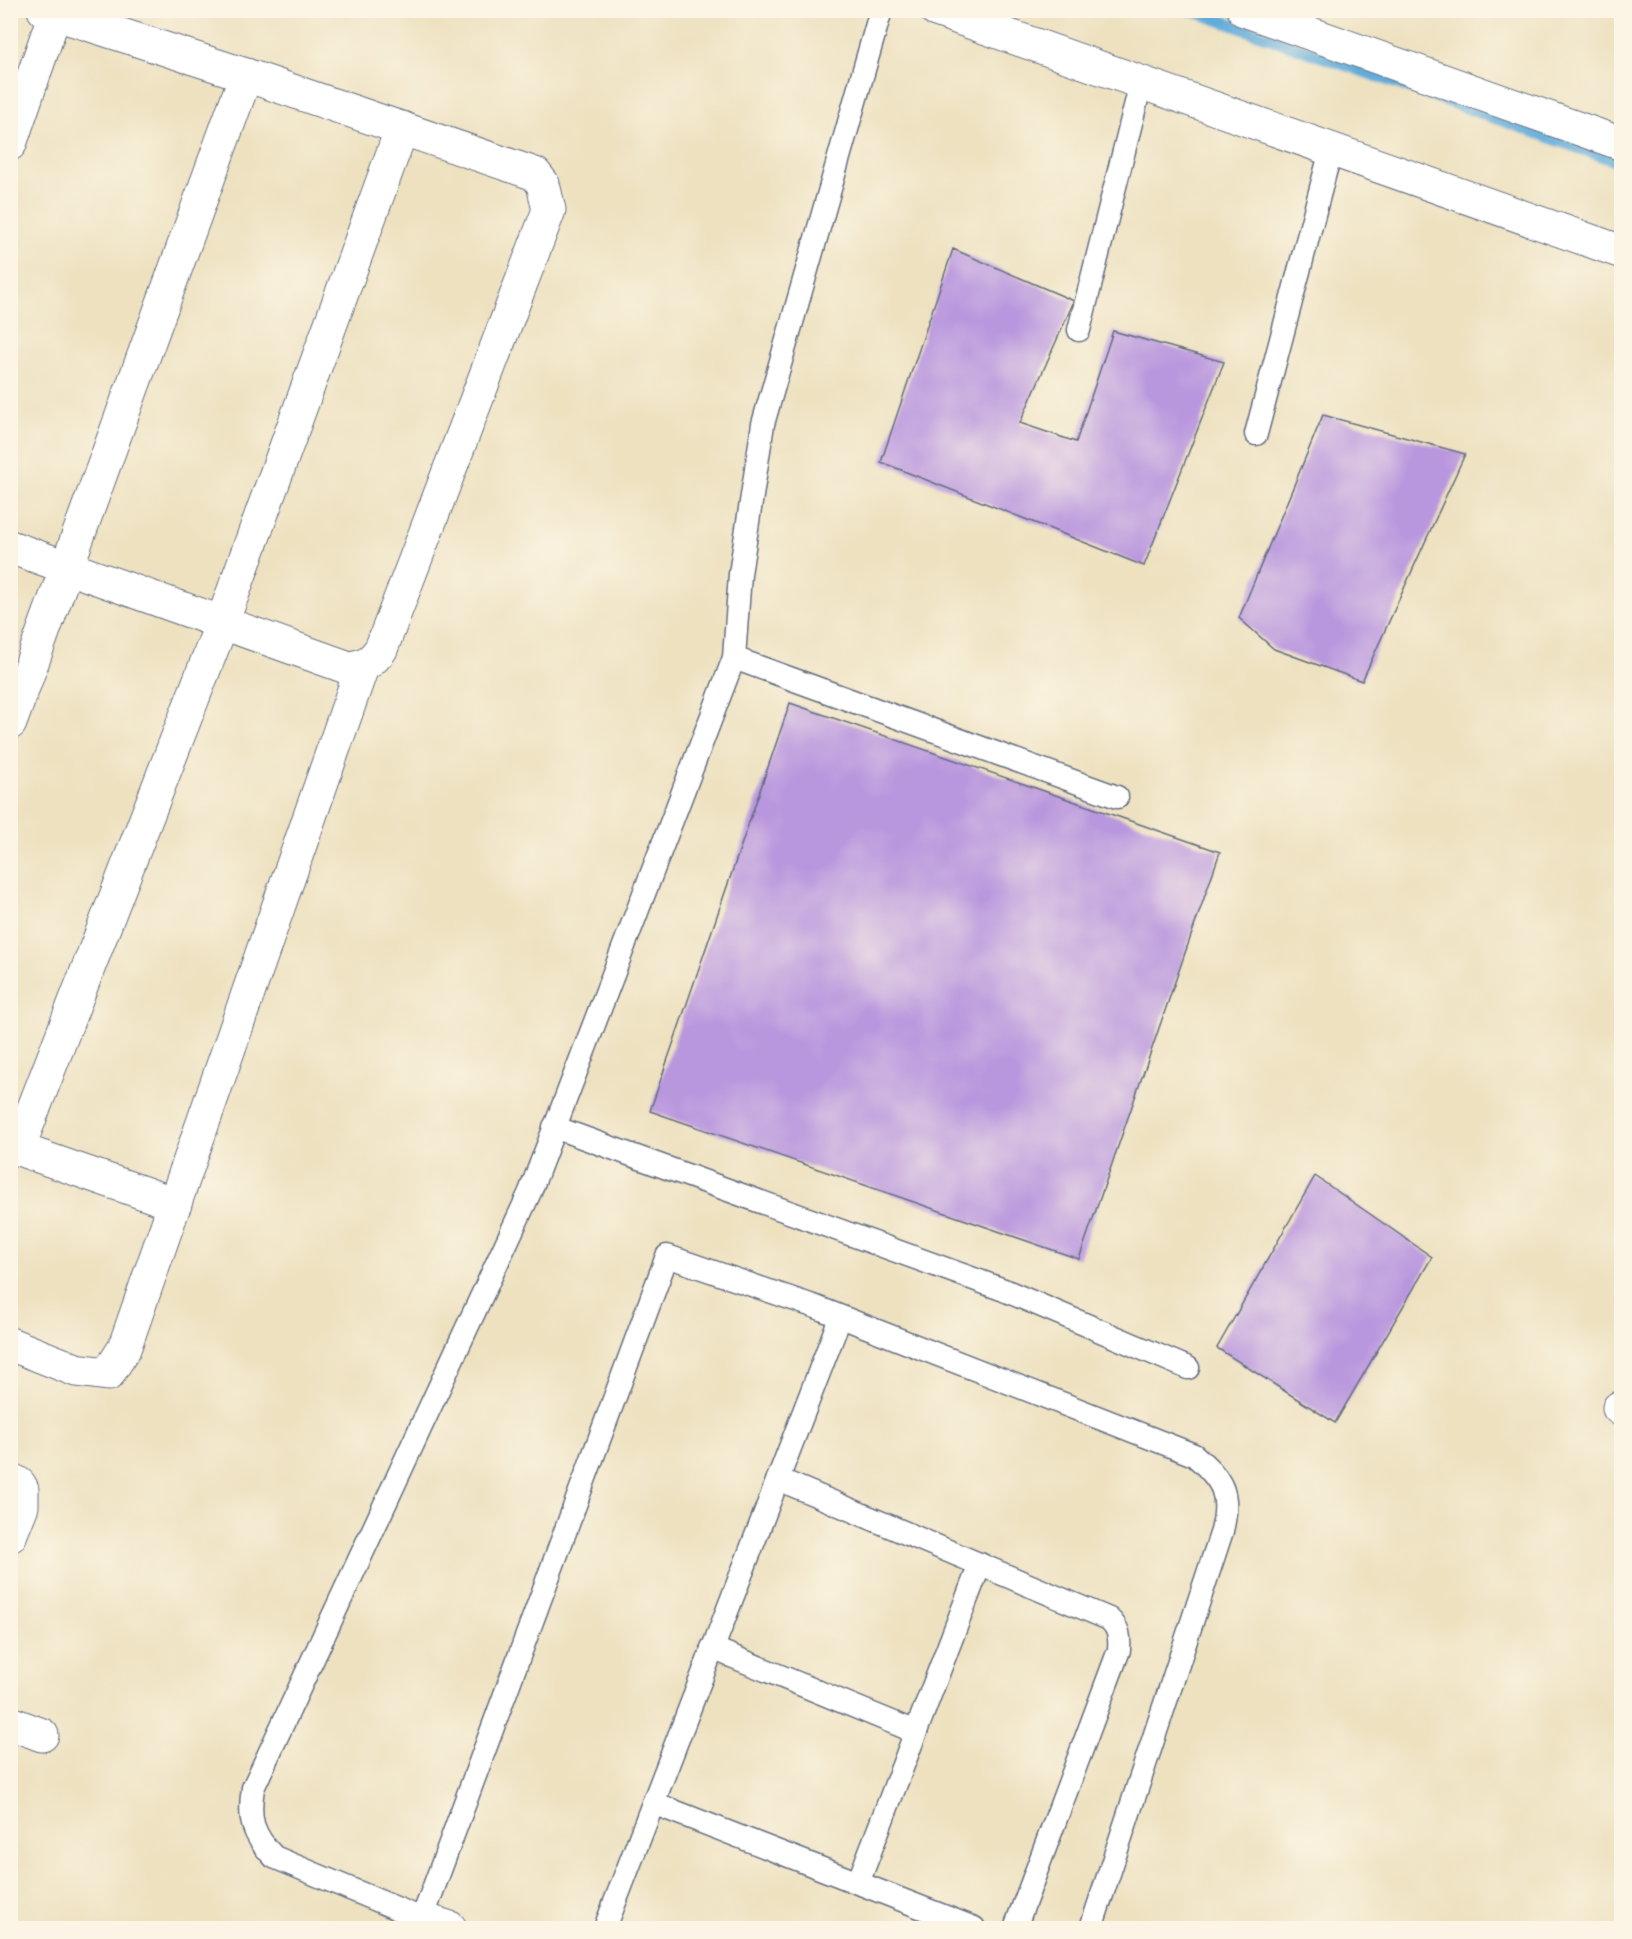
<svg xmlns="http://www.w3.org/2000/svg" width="1632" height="1939" font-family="'Comic Neue',sans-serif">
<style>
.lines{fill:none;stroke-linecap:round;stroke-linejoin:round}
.stream{stroke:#61acda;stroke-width:12}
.building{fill:#b997de}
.service-casing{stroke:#646d80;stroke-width:25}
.minor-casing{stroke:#646d80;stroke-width:35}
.service{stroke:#fff;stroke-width:22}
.minor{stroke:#fff;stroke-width:33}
</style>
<rect width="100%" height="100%" fill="#fcf5e5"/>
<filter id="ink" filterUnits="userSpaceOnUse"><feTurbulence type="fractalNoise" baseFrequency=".0167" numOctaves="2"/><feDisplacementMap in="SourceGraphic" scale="12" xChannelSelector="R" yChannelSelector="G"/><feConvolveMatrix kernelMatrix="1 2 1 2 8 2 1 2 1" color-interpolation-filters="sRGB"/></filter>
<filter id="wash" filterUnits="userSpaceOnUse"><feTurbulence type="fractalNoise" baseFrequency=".008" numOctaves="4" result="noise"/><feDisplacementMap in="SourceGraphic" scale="24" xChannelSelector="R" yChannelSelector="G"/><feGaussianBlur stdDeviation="1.35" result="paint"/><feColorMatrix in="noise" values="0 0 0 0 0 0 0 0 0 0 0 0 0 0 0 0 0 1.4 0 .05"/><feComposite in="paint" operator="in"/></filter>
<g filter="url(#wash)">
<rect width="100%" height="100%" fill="#ede1c0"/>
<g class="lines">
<polyline class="stream" points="1191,10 1622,163"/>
</g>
<g id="blocks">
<g class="building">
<polygon points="953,249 1074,301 1020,423 1076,442 1113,331 1224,362 1144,566 881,462"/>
<polygon points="1323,415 1465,454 1362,681 1274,649 1239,618"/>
<polygon points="790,703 1220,852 1079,1259 650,1111"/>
<polygon points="1315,1176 1432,1257 1335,1423 1217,1348"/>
</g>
</g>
</g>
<g filter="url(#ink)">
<use href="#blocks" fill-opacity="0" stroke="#646d80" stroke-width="1.5"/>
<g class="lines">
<g class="service-casing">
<g id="service">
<path d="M881,10l-118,414 -23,150 -6,84 -204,534 -277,596c-5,31 -1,46 21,69l148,62 245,-663 149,51 378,148c29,25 37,39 28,76l-131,397"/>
<polyline points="1079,330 1141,83"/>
<polyline points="1256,434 1331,150"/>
<polyline points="734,658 1117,797"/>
<polyline points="554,1127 1004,1290 1188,1368"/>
<path d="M778,1479l331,140c10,9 11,18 10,31l-104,278"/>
<polyline points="712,1648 916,1732"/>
<polyline points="653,1803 974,1928"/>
<polyline points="858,1883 980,1564"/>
<polyline points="605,1928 840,1318"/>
</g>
</g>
<g class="minor-casing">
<g id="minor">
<polyline points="936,10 1622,252"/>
<polyline points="1244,10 1622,144"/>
<polyline points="10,144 56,10"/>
<path d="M10,547l339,121c16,-2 23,-6 32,-19l168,-439 -6,-26 -8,-10 -289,-99 -202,-65"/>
<polyline points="10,723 246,75"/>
<polyline points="10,1146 175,1204"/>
<polyline points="18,1149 222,623 402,128"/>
<polyline points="10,1344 76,1370 108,1374 124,1349 362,667"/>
<polyline points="1619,1408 1622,1410"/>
<polyline points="10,1479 19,1484 22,1489 22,1506 10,1536"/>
<polyline points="10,1723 42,1735"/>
<polyline points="419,1928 422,1919 450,1928"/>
</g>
</g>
<use href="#service" class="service"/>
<use href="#minor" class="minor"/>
</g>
</g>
<rect width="1632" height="1939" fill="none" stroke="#fcf5e5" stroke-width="36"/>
</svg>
